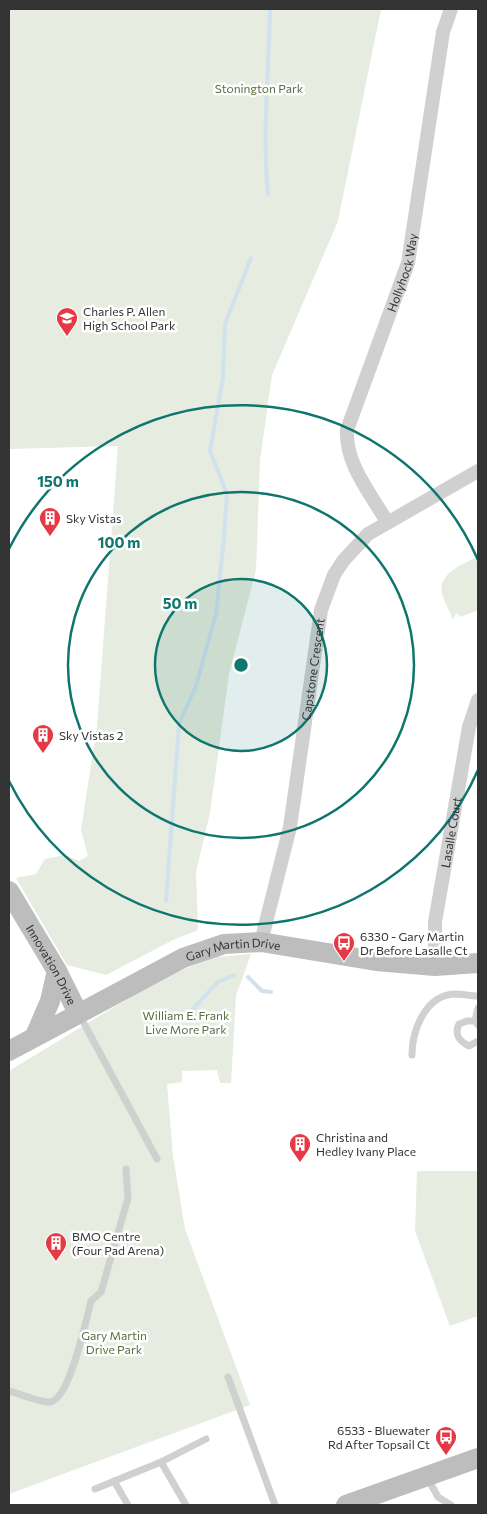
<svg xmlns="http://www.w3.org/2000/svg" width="487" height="1514" font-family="Commissioner,sans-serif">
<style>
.green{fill:#e6ecdf}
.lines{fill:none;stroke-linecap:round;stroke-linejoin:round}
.stream{stroke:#cfe2ee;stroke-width:4}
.lane{stroke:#d0d0d0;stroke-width:7}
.street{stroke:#d0d0d0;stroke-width:14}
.secondary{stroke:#bdbdbd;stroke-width:20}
.ring{fill:none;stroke:#0f766e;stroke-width:2.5}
.labels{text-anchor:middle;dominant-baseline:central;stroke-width:5;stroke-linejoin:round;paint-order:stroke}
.park-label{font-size:12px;fill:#56703f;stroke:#fff}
.street-label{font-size:12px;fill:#333;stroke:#fff}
.poi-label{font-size:12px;fill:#333;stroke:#fff;text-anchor:start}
.centre{fill:#0f766e;stroke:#fff;stroke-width:2.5}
.ring-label{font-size:15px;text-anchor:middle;font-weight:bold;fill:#0f766e;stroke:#fff;stroke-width:5;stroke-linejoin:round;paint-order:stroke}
</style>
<rect width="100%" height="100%" fill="#fff"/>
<g class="green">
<polygon points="9,9 381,9 338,221 272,375 260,460 256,570 229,674 210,813 196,872 198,930 173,940 106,975 67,965 16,878 36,874 45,859 65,855 79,861 88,856 81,830 97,726 118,446 9,449"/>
<path d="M478,557v53l-17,7 -5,-4 -3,7c-3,-9 -9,-18 -11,-27 -4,-19 20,-29 36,-36z"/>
<polygon points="251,954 236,996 231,1083 220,1083 217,1070 182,1071 182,1082 167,1084 173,1156 185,1229 250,1405 9,1494 9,1071 134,995 180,971 216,957"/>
<polygon points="417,1171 478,1171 478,1316 450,1326 415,1231"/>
</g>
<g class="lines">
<g class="stream">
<path d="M268,194c-6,-62 1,-124 2,-185"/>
<polyline points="166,901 179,724 196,686 216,614 224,537 227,494 210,451 223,377 225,324 251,258"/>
<polyline points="248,977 262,991 271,992"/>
<polyline points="193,1009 218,982 234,975"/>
</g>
<g class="lane">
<polyline points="80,1016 157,1159"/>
<polyline points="475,1021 478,1008"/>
<path d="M478,1025l-3,-4h-8l-8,3c-5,11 0,17 10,22l9,-5"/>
<path d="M412,1055c0,-24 13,-60 43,-61 7,0 16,2 23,2"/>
<polyline points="228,1377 275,1505"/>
<path d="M9,1391c9,2 32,12 41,11 20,-3 36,-82 41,-101l10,-9 27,-94 -2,-29"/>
<polyline points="161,1462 186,1505"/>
<polyline points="428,1479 438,1497 451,1505"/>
<polyline points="114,1481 128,1505"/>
<polyline points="95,1489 161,1462 206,1439"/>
</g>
<g class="street">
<path id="s1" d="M387,522c-16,-28 -42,-58 -40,-92l61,-167 35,-231 8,-23"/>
<path id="s2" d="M261,942l29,-115 31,-217 13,-35 9,-14 25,-27 110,-63"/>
<path id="s3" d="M435,966v-44l34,-195 9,-27"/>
</g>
<g class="secondary">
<path id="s4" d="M9,891l48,80 21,42"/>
<polyline points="35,1036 50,1001 57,971"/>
<path id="s5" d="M9,1051l174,-93 41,-14 37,-2 115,19 59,5 43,-3"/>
<polyline points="346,1505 478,1458"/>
</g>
</g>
<circle cx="241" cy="665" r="86" fill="#0f766e" fill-opacity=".12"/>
<g class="ring">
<circle cx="241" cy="665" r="86"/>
<circle cx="241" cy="665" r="173"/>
<path d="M478 770A259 259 0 0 1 9 781M9 549A259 259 0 0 1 478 560"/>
</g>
<defs>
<g id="school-pin" transform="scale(1.125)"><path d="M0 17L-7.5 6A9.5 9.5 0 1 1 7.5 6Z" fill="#e63946" stroke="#fff"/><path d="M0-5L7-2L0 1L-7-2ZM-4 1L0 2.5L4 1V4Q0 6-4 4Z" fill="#fff"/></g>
<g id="building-pin" transform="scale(1.125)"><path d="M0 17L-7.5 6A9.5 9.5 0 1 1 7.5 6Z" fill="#e63946" stroke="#fff"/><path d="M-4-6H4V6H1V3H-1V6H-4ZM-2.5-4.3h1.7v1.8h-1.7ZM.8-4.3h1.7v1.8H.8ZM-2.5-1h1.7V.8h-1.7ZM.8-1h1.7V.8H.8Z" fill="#fff"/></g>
<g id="bus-pin" transform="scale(1.125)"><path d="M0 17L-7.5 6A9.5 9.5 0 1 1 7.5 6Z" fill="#e63946" stroke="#fff"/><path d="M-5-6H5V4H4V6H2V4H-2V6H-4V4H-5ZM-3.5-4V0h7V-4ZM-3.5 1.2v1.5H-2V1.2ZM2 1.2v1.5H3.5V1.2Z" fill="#fff"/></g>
</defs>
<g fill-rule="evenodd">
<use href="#school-pin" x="67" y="318"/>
<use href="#building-pin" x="50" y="518"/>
<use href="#building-pin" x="43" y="735"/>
<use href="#bus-pin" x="344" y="943"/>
<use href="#building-pin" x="300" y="1144"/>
<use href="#building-pin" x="56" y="1243"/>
<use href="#bus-pin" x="446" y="1437"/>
</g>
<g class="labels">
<g class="park-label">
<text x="259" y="88">Stonington Park</text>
<text x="186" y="1015">William E. Frank<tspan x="186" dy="14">Live More Park</tspan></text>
<text x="114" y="1335">Gary Martin<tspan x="114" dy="14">Drive Park</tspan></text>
</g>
<g class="street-label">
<text stroke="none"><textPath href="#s1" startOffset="269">Hollyhock Way</textPath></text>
<text stroke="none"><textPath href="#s2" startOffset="278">Capstone Crescent</textPath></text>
<text stroke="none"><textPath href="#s3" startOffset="135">Lasalle Court</textPath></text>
<text stroke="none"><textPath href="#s5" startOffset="249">Gary Martin Drive</textPath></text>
<text stroke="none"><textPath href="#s4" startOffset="85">Innovation Drive</textPath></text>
</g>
<g class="poi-label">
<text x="83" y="311">Charles P. Allen<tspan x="83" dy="14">High School Park</tspan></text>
<text x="66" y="518">Sky Vistas</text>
<text x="59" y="735">Sky Vistas 2</text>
<text x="360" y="936">6330 - Gary Martin<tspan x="360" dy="14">Dr Before Lasalle Ct</tspan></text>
<text x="316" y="1137">Christina and<tspan x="316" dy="14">Hedley Ivany Place</tspan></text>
<text x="72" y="1236">BMO Centre<tspan x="72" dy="14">(Four Pad Arena)</tspan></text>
<text x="430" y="1430" text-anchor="end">6533 - Bluewater<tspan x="430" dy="14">Rd After Topsail Ct</tspan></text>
</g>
</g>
<circle cx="241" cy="665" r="8" class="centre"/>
<g class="ring-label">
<text x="58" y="487">150 m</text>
<text x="119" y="548">100 m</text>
<text x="180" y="609">50 m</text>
</g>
<rect width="487" height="1514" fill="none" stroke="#333333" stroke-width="20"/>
</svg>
